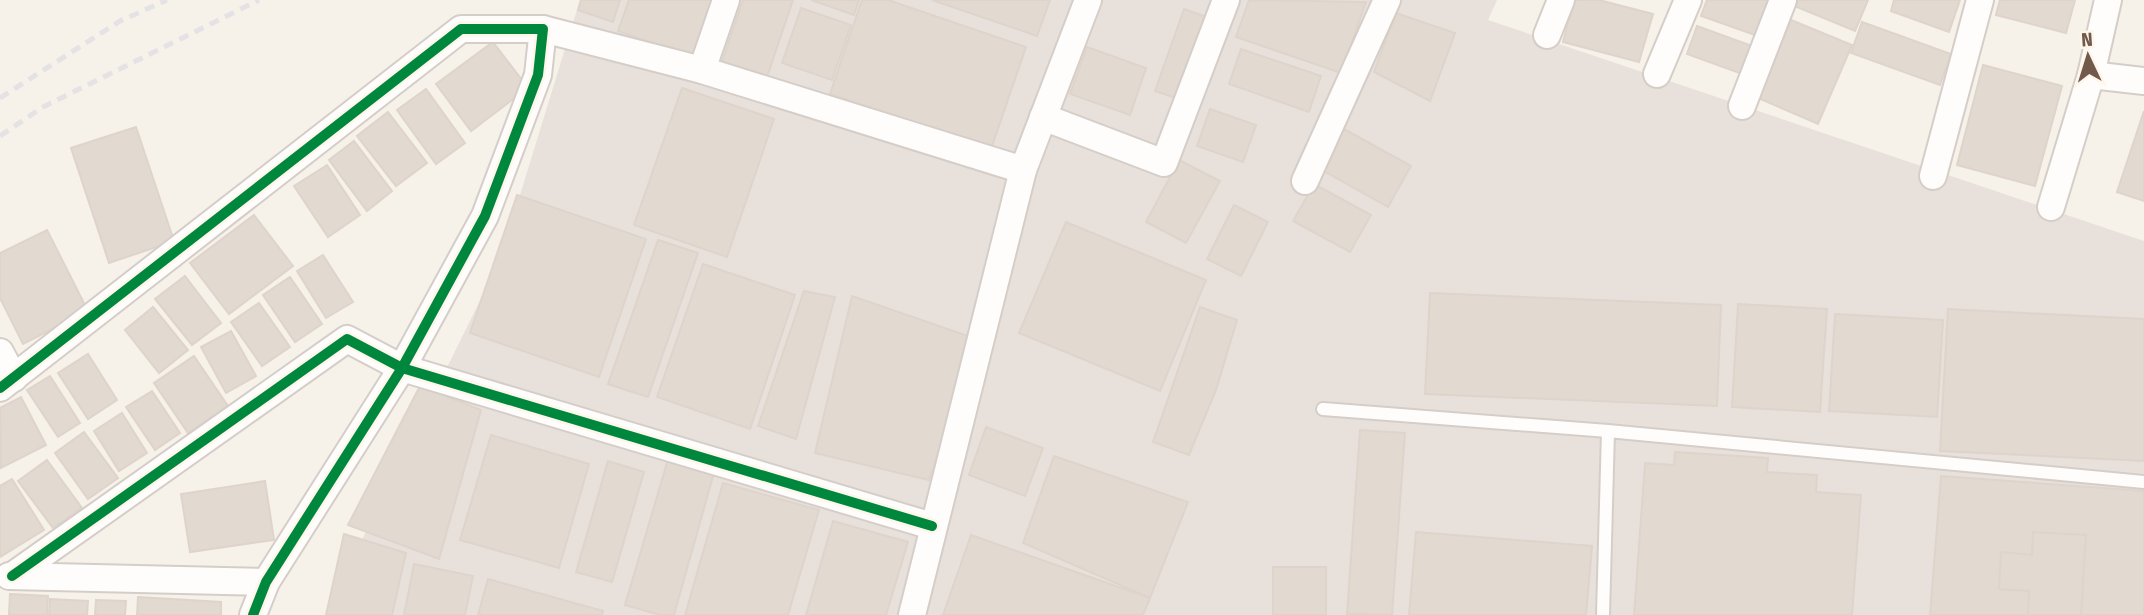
<svg xmlns="http://www.w3.org/2000/svg" width="2144" height="615" font-family="'Fira Sans Condensed',sans-serif">
<style>
.industrial{fill:#e8e1db}
.building{fill:#e2d9d1;stroke:#ded4cc;stroke-width:2}
.lines{fill:none;stroke-linecap:round;stroke-linejoin:round}
.service-casing{stroke:#d5cec8;stroke-width:16}
.minor-casing{stroke:#d5cec8;stroke-width:30}
.service{stroke:#fefdfc;stroke-width:12}
.minor{stroke:#fefdfc;stroke-width:26}
.rail{stroke:#e4e2e4;stroke-width:5;stroke-dasharray:10 7;stroke-linecap:butt}
.cycleway-casing{stroke:#fef6ea;stroke-width:15}
.cycleway{stroke:#00873e;stroke-width:10}
</style>
<rect width="100%" height="100%" fill="#f6f1e9"/>
<polygon class="industrial" points="580,0 1497,0 1488,20 2144,241 2144,615 325,615 500,260"/>
<g class="building">
<polygon points="581,0 620,0 613,22 578,10"/>
<polygon points="629,0 716,0 696,58 618,31"/>
<polygon points="743,0 793,0 767,77 722,62"/>
<polygon points="811,0 859,0 854,15"/>
<polygon points="862,0 888,0 1026,47 991,149 830,94"/>
<polygon points="932,0 1050,0 1037,36"/>
<polygon points="1249,0 1366,2 1341,73 1236,37"/>
<polygon points="1574,0 1599,0 1653,14 1639,62 1563,42"/>
<polygon points="1707,0 1768,0 1755,35 1701,16"/>
<polygon points="1794,0 1868,0 1855,31 1792,5"/>
<polygon points="1894,0 1960,0 1949,32 1891,11"/>
<polygon points="2000,0 2075,0 2066,33 1996,15"/>
<polygon points="801,8 851,25 832,80 782,63"/>
<polygon points="1184,9 1213,19 1185,101 1155,91"/>
<polygon points="1396,13 1455,33 1430,101 1374,72"/>
<polygon points="1791,20 1852,45 1818,124 1758,98"/>
<polygon points="1862,22 1951,54 1940,85 1851,53"/>
<polygon points="1697,26 1755,47 1745,75 1687,54"/>
<polygon points="493,42 528,88 471,131 436,84"/>
<polygon points="1087,47 1146,68 1130,115 1070,94"/>
<polygon points="1241,49 1321,76 1309,112 1229,84"/>
<polygon points="1983,65 2062,86 2035,186 1957,165"/>
<polygon points="682,88 774,119 727,257 634,225"/>
<polygon points="426,89 465,143 436,164 397,110"/>
<polygon points="1210,109 1256,125 1243,162 1197,146"/>
<polygon points="2144,111 2144,201 2117,192"/>
<polygon points="388,112 427,163 396,186 357,136"/>
<polygon points="136,127 174,241 109,263 71,148"/>
<polygon points="1344,129 1411,166 1388,207 1322,170"/>
<polygon points="354,141 392,191 367,211 329,160"/>
<polygon points="1179,160 1220,181 1186,243 1146,222"/>
<polygon points="327,165 360,215 328,237 294,186"/>
<polygon points="1314,184 1371,215 1350,252 1293,221"/>
<polygon points="517,195 646,239 599,377 470,333"/>
<polygon points="1234,205 1268,222 1241,276 1207,259"/>
<polygon points="254,215 293,266 229,314 190,263"/>
<polygon points="1066,222 1206,280 1160,391 1019,333"/>
<polygon points="47,230 88,311 23,344 0,298 0,253"/>
<polygon points="658,240 698,253 648,397 608,384"/>
<polygon points="323,255 353,302 326,318 297,271"/>
<polygon points="703,264 795,295 750,429 657,397"/>
<polygon points="185,276 221,323 192,345 155,299"/>
<polygon points="290,277 322,324 295,342 263,295"/>
<polygon points="804,291 835,297 796,439 758,426"/>
<polygon points="1430,293 1721,305 1717,406 1425,394"/>
<polygon points="852,296 977,339 929,480 815,453"/>
<polygon points="259,303 290,347 262,366 231,322"/>
<polygon points="1738,304 1827,309 1820,412 1732,407"/>
<polygon points="153,307 188,350 159,373 125,330"/>
<polygon points="1200,307 1237,320 1216,390 1189,455 1153,442"/>
<polygon points="1948,309 2144,319 2144,461 1940,451"/>
<polygon points="1835,314 1943,320 1937,417 1829,411"/>
<polygon points="231,331 256,376 226,393 201,347"/>
<polygon points="88,354 117,400 88,419 58,373"/>
<polygon points="194,356 228,406 188,433 154,383"/>
<polygon points="50,376 80,423 58,437 27,390"/>
<polygon points="420,386 481,410 439,559 348,525"/>
<polygon points="152,391 180,433 155,450 126,407"/>
<polygon points="21,397 46,445 1,468 0,408"/>
<polygon points="122,413 147,453 119,471 94,431"/>
<polygon points="986,427 1043,448 1025,496 969,475"/>
<polygon points="1360,430 1405,433 1392,615 1347,614"/>
<polygon points="84,432 118,478 88,499 55,453"/>
<polygon points="491,435 589,464 559,568 460,540"/>
<polygon points="1675,452 1768,458 1767,472 1817,475 1816,492 1861,495 1852,615 1634,615 1645,463 1674,465"/>
<polygon points="669,456 715,469 674,615 660,615 625,605"/>
<polygon points="1054,456 1188,502 1150,598 1023,543"/>
<polygon points="47,460 82,508 53,528 18,481"/>
<polygon points="608,461 644,472 612,582 576,572"/>
<polygon points="1941,476 2144,491 2144,615 1930,615"/>
<polygon points="12,479 44,530 0,557 0,486"/>
<polygon points="265,481 274,540 190,552 181,494"/>
<polygon points="723,483 819,510 788,615 685,615"/>
<polygon points="833,521 908,542 886,615 806,615"/>
<polygon points="1416,532 1592,546 1586,615 1409,615"/>
<polygon points="2033,532 2086,535 2081,615 2028,615 2029,591 1999,589 2001,552 2032,555"/>
<polygon points="344,534 406,553 392,615 326,615"/>
<polygon points="971,535 1150,598 1143,615 943,615"/>
<polygon points="414,564 473,576 465,615 404,615"/>
<rect x="1273" y="567" width="53" height="48"/>
<polygon points="488,579 603,611 602,615 478,615"/>
<polygon points="10,594 48,596 47,615 9,615"/>
<polygon points="138,597 221,602 221,615 137,615"/>
<polygon points="50,599 88,601 87,615 49,615"/>
<polygon points="96,600 126,601 125,615 95,615"/>
</g>
<g class="lines">
<g class="service-casing">
<g id="service">
<polyline points="1323,409 1608,431"/>
<polyline points="1603,615 1608,431 2144,482"/>
</g>
</g>
<g class="minor-casing">
<g id="minor">
<polyline points="543,29 702,70 1023,170"/>
<polyline points="1547,35 1561,0"/>
<polyline points="702,70 726,0"/>
<polyline points="1657,74 1688,0"/>
<polyline points="2091,75 2144,81"/>
<polyline points="1742,106 1783,0"/>
<polyline points="1043,117 1164,163 1226,0"/>
<polyline points="1933,176 1980,0"/>
<polyline points="1305,181 1387,0"/>
<polyline points="2051,207 2091,75 2108,0"/>
<polyline points="0,352 14,378"/>
<polyline points="0,388 461,29 543,29 538,75 485,216 402,368 266,582 253,615"/>
<polyline points="9,576 266,582"/>
<polyline points="12,576 347,339 402,368 932,526"/>
<polyline points="912,615 1023,170 1088,0"/>
</g>
</g>
<use href="#service" class="service"/>
<use href="#minor" class="minor"/>
<g class="rail">
<polyline points="0,98 120,21 167,0"/>
<polyline points="0,136 43,107 259,0"/>
</g>
<g class="cycleway-casing">
<g id="cycleway">
<polyline points="0,388 461,29 543,29 538,75 485,216 402,368 266,582 253,615"/>
<polyline points="12,576 347,339 402,368 932,526"/>
</g>
</g>
<use href="#cycleway" class="cycleway"/>
</g>
<g transform="translate(2088 56) rotate(356)" stroke="#fef6ea" stroke-width="5" paint-order="stroke">
<path d="M0-5L12 26L0 18L-12 26Z" fill="#71594c"/>
<text y="-10" font-size="19" font-weight="bold" text-anchor="middle" fill="#71594c">N</text>
</g>
</svg>
